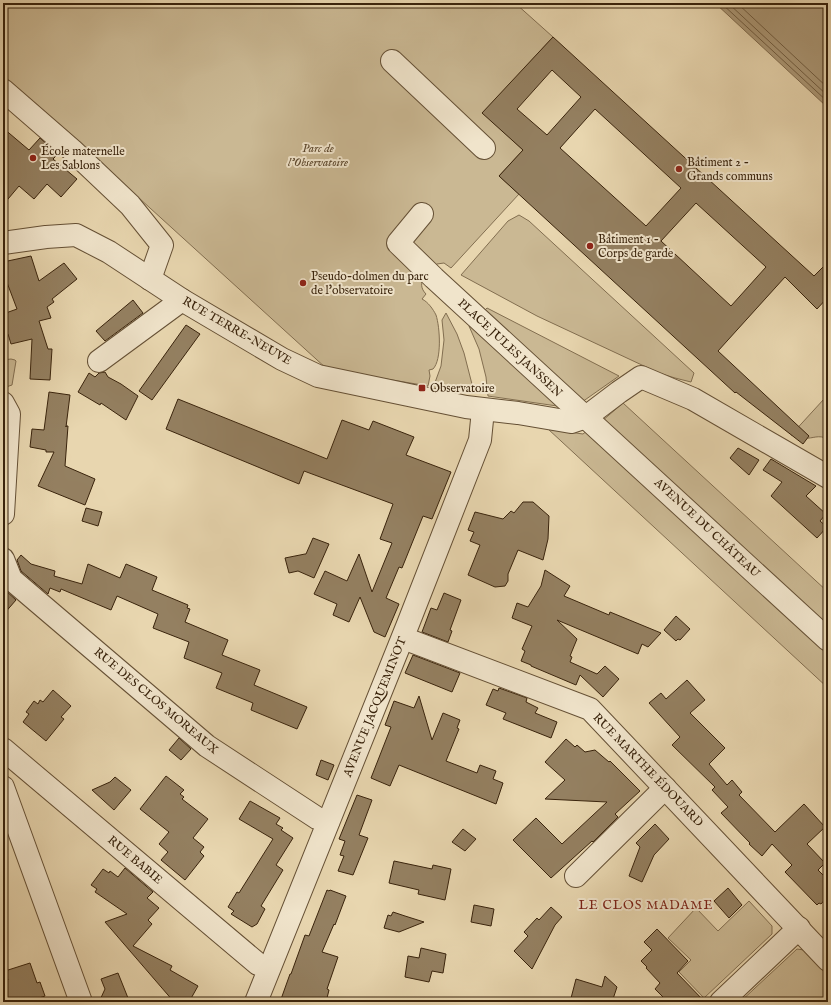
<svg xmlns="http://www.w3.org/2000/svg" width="831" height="1005" font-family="'IM FELL English',serif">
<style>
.green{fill:#cab893;stroke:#826e50}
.water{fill:#ac9978;stroke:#7e6a4d}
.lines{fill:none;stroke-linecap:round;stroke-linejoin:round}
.shore{stroke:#725e42;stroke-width:1}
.building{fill:#948061;stroke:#39230c;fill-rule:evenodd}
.minor-casing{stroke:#655035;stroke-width:24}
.minor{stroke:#f0e4cb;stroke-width:22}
.poi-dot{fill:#8f2418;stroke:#f0e4cb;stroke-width:1.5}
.labels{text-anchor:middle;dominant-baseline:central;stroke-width:4;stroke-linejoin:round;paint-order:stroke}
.park-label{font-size:12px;font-style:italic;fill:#5d482e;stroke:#f0e4cb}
.poi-label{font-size:12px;fill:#39230c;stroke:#f0e4cb;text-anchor:start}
.street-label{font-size:12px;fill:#39230c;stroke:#f0e4cb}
.neighbourhood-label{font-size:13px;letter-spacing:1px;fill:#7a1f14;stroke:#f0e4cb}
</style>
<rect width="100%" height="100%" fill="#e8d6af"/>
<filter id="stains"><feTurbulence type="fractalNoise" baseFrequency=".005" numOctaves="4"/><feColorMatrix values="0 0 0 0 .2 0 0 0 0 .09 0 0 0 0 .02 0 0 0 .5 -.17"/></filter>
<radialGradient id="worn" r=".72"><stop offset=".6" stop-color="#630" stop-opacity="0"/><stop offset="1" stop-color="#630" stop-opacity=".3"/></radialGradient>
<g class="green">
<path d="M3,3h512l38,34 -70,76 40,37 -24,26 20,18 -68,74 -7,-5 -7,1c-10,7 -22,19 -11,30l-4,5c6,3 11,10 14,16 4,12 6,45 -3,54l-4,1 1,6 -2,10 -101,-17 -188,-171 -136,-117z"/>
<polygon points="519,215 529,221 694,373 691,382 675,378 659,373 537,316 461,275 508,221"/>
<polygon points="487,308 619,376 582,402 483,312"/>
<polygon points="446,313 457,334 464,353 474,392 454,391 433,388 441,366 444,340 442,320"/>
<polygon points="473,324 564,407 488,396 486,377 479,349 469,326"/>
<polygon points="11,359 15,360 16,361 12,385 6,387 3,381 3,360"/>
<path d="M824,399l4,3v37c-10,-5 -15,0 -23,-1 -5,-1 -9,-2 -14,-3z"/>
<polygon points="623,403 828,592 828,630 602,421"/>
<polygon points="548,429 583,434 588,430 828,650 828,688"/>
<polygon points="749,901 772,926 772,934 704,998 679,972 691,960 668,938 696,908 718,931"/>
<polygon points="797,949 804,950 828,974 828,1002 740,1002"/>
</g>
<polygon class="water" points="715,3 828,3 828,105 826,106"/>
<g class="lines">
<g class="shore">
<polyline points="721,3 828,102"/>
<polyline points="728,3 828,96"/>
<polyline points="737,3 828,88"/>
</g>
</g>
<g class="building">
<path d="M553,37l261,239 14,-14v35l-11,12 -32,-32 -67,74 91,85 -6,8 -67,-52 -1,1 -236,-217 24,-26 -41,-37zM552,70l29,27 -34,38 -30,-26zM595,109l86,79 -35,38 -86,-78zM696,203l70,64 -35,39 -70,-65z"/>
<polygon points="3,128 29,150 40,138 58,154 53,159 77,179 61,197 47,184 34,199 19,186 3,205"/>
<polygon points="31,256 39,281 64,263 77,279 52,299 54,302 47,307 51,318 39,321 48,349 52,349 50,380 30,379 32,339 11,344 8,334 3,336 3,314 17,309 3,272 3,262"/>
<polygon points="133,300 143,313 105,341 96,331"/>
<polygon points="186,325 200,334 152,400 139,391"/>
<polygon points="105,372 108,377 121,384 138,396 126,420 101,403 100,405 78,392 89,373 95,377 99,373"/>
<polygon points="49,392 70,395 66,427 66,426 68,426 65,466 95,479 85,505 38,486 54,452 46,452 46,450 30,447 32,429 44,430"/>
<polygon points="178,399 327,459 342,420 369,430 373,421 414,437 406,455 451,472 432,519 423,516 402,568 399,567 386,598 399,604 385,637 374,632 360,597 349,622 333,615 337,604 314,594 325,571 347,581 359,554 372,592 392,543 380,539 393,504 304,471 299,484 166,429"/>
<polygon points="738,448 759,460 749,475 730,458"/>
<polygon points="771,459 816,486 806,496 826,514 820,521 827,527 817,538 771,496 782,482 763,470"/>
<polygon points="523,502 533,502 549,516 548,539 543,560 518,550 508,574 508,581 505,586 495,587 468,575 480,545 470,541 474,532 468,530 475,512 503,519 511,511 514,513"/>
<polygon points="86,508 102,512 98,526 82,521"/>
<polygon points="313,538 329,544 314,578 298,571 289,573 285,558 305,554 306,554"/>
<polygon points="21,555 31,564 55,571 54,576 82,584 88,564 120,578 126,564 157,577 152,590 188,605 187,608 190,609 185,622 228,640 222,655 260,670 254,685 307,707 297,729 251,710 253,703 216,688 222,673 184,658 189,642 153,628 158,614 117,596 111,610 61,589 60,592 50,588 48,594 21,571 17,560"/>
<polygon points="545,570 570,586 564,596 609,615 610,612 661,633 648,647 642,644 638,654 557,620 577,639 570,656 572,657 570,662 597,674 605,666 619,679 603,697 580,675 576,685 531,666 531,665 521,661 525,651 522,649 532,626 512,618 517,603 528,607 541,586"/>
<polygon points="4,589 16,600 3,615 3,590"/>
<polygon points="444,593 461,600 450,630 452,631 448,642 422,632 431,608 437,610"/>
<polygon points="676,616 690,629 680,640 678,639 676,641 664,630"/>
<polygon points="413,655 460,673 452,692 405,673"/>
<polygon points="687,680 705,700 690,713 725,748 709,764 727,785 732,780 742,792 739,795 775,832 804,804 825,827 807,844 825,863 818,870 828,880 828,896 821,904 819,903 817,905 785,872 792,865 772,844 762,856 749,844 750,843 721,813 728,807 712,790 715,787 672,745 680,737 649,703 661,693 666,699"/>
<polygon points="499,688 527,698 526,702 538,708 535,713 557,722 551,738 503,719 506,713 486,705 493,689 498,691"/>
<polygon points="53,690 71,706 61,717 64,719 46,741 23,722 29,714 26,712 34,701 38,704 40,700 43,702"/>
<polygon points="419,696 432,740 443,713 460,720 457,728 459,729 446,761 477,773 480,765 496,771 493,779 503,783 496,804 399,765 390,786 371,778 391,727 385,725 394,701 414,708"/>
<polygon points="179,738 191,749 181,760 169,750"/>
<polygon points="566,739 575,747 577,745 585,752 595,750 609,762 610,761 640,791 615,814 618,817 593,842 592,841 551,878 513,840 536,818 562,844 607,802 545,799 565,780 545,762"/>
<polygon points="321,760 334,765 328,780 316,775"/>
<polygon points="166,776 184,790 180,794 184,797 182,799 208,819 193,838 204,847 200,852 204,856 185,880 161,860 168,852 159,844 169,832 140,809"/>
<polygon points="115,777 131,790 114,810 92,790 110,782"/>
<polygon points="357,795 372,800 359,835 368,838 353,875 338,871 344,856 340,855 345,841 339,839"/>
<polygon points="250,801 280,818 276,824 283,828 281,830 293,838 276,865 283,870 261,906 265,909 257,924 252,927 231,914 234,911 228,907 237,892 239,893 273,839 239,819"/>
<polygon points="655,824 669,839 654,855 642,882 629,876 640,847 636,843"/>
<polygon points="463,829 476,839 465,851 452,842"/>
<polygon points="394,861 432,869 433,865 451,869 445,900 418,894 419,890 389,883"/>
<polygon points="125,868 153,892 147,898 159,908 148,920 152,924 133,946 172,966 170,970 198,986 189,1002 174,1002 105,922 127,914 95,892 97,889 91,885 103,869 109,873 110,871 118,877"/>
<polygon points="728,888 742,905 729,918 714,901"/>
<polygon points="327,890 329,891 330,890 346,896 335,925 334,924 322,952 338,957 327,989 329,990 326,1002 280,1002 290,974 291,974 305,935 309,936"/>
<polygon points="474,905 494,909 491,926 471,922"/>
<polygon points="551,907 562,917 555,925 532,969 514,951 528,936 524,932 537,918 539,920"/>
<polygon points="393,912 405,916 424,922 399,932 384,928 388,915 391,916"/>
<polygon points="657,929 688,961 677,973 705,1002 668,1002 655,989 660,983 646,968 647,967 641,961 652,950 644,942"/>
<polygon points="421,948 446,954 443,973 432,971 429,982 405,977 408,956 419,958"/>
<polygon points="30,963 37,983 40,982 45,996 27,1002 5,1002 3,995 3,982 8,980 5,971"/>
<polygon points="118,973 128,998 118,1002 99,1002 105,989 101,979"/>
<polygon points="605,976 617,987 612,1002 570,1002 576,979 602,987"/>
</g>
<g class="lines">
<g class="minor-casing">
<g id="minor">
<polyline points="392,61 484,148"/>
<polyline points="3,90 72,150 130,205 162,245 150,279"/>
<polyline points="422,214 398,243 434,278 828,640"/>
<polyline points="3,243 46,237 76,235 109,252 182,300 282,359 318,376 466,407 518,413 571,422 586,417 619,392 641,377 693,399 828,477"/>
<polyline points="99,361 182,300"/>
<polyline points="3,403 9,414 3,514"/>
<polyline points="3,559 11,579 207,746 317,818 328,822"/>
<polyline points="403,638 590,709 828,960"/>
<polyline points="3,749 258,964 269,968"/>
<polyline points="3,787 81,1002"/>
<polyline points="576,876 665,788"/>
<polyline points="256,1002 408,624 480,440 483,410"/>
<polyline points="721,1002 799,928"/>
</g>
</g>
<use href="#minor" class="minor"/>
</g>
<g class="poi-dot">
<circle cx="33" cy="158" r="4"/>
<circle cx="679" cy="169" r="4"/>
<circle cx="590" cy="246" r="4"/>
<circle cx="303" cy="283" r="4"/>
<rect x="418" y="384" width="8" height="8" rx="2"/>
</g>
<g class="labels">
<g class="park-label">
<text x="318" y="148">Parc de<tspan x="318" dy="14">l'Observatoire</tspan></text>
</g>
<g class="poi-label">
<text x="41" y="151">École maternelle<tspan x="41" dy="14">Les Sablons</tspan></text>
<text x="687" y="162">Bâtiment 2 -<tspan x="687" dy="14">Grands communs</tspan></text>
<text x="598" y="239">Bâtiment 1 -<tspan x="598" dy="14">Corps de garde</tspan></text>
<text x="311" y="276">Pseudo-dolmen du parc<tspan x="311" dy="14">de l'observatoire</tspan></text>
<text x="430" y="388">Observatoire</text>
</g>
<g class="street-label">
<text transform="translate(237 331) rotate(30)">RUE TERRE-NEUVE</text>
<text transform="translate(510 348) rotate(43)">PLACE JULES JANSSEN</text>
<text transform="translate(707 528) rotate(43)">AVENUE DU CHÂTEAU</text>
<text transform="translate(156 701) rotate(40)">RUE DES CLOS MOREAUX</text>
<text transform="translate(375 707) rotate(-68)">AVENUE JACQUEMINOT</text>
<text transform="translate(648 770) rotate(46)">RUE MARTHE ÉDOUARD</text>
<text transform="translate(135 860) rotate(40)">RUE BABIE</text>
</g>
<g class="neighbourhood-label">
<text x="646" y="905">LE CLOS MADAME</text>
</g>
</g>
<rect width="831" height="1005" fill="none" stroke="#e8d6af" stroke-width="16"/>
<rect x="4" y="4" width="823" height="997" fill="none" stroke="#39230c" stroke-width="2"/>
<rect x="8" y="8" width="815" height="989" fill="none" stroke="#39230c"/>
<rect width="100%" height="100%" filter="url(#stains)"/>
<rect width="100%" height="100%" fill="url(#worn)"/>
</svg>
